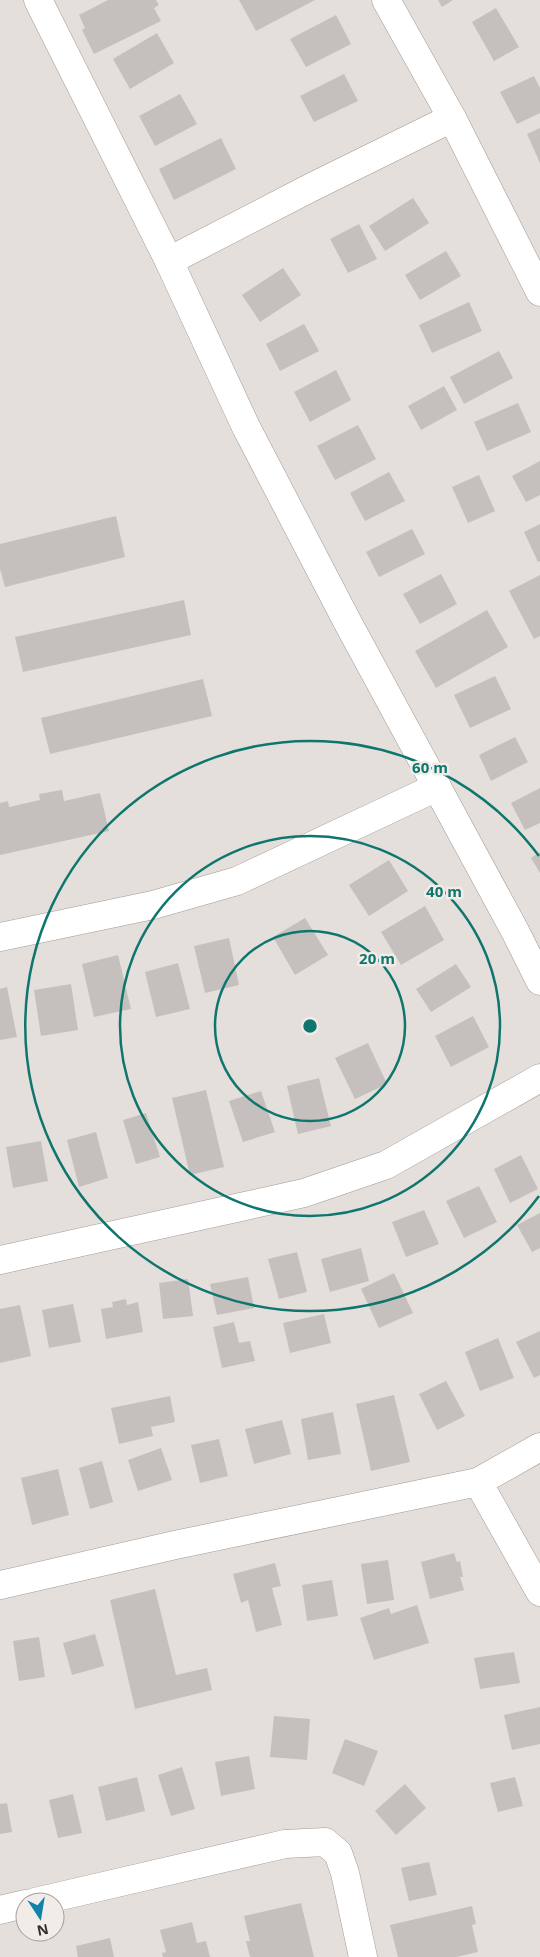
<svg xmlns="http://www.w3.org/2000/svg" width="540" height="1957" font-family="'Open Sans',sans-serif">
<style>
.building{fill:#c5c0bd}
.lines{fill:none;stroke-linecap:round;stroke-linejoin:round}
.minor-casing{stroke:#a09a97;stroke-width:29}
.minor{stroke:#fff;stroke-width:28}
.ring{fill:none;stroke:#0f766e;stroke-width:2.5}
.centre{fill:#0f766e;stroke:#f2ece9;stroke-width:2.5}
.ring-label{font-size:15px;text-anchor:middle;font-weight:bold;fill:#0f766e;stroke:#f2ece9;stroke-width:5;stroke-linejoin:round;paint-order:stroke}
</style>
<rect width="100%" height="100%" fill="#e5dfdc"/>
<g class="building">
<polygon points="108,0 156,0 159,5 154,8 161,21 94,54 82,30 85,28 79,15"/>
<polygon points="239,0 315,0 256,31"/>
<polygon points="438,0 453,0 442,7"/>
<polygon points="496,8 519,47 494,61 472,22"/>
<polygon points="336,15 351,44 306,67 290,39"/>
<polygon points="157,33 174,63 130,89 113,59"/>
<polygon points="344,74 358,101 314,122 300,96"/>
<polygon points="534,76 540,88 540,113 517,124 500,92"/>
<polygon points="180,94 197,124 155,146 139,116"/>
<polygon points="540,128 540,163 527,134"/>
<polygon points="221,138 236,169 174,200 159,169"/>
<polygon points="413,198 429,223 385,251 369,226"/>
<polygon points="359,224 377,259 348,273 330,239"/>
<polygon points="446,251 461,276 420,300 405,275"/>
<polygon points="283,268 301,295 260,322 242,295"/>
<polygon points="469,302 482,331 432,353 419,325"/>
<polygon points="304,324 319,351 280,371 266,344"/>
<polygon points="499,351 513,378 464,404 450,377"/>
<polygon points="336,370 351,400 310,422 294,392"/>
<polygon points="444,386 457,410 421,430 408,406"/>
<polygon points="518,403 531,432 487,451 474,422"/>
<polygon points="358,425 376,459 335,480 317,446"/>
<polygon points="540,461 540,495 526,502 512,476"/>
<polygon points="389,472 405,501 365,521 350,493"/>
<polygon points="479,475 495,511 468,523 452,487"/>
<polygon points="116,516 125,557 5,587 0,569 0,544"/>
<polygon points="540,524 540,561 538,562 524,532"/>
<polygon points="412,529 425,554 379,577 366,552"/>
<polygon points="441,574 457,604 420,624 403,594"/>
<polygon points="540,575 540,636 534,639 509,591"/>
<polygon points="184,600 191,635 23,672 15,637"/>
<polygon points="487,610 508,647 436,688 415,651"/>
<polygon points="495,676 511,709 470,728 454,695"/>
<polygon points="203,679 212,716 50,754 41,718"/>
<polygon points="515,737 528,762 491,781 479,755"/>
<polygon points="540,788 540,823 525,830 511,803"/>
<polygon points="62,790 64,801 100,793 109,831 0,855 0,803 8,801 9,807 40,800 39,794"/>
<polygon points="540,852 540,873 531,858"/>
<polygon points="389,860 408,891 369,916 349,885"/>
<polygon points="425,906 444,940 401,965 381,932"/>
<polygon points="305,918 328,955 295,975 273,937"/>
<polygon points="229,938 239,985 205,993 194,946"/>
<polygon points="118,955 131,1009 94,1017 82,964"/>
<polygon points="178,963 190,1009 156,1017 145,972"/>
<polygon points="456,964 471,987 431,1012 416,989"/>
<polygon points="71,984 78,1030 41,1036 34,990"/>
<polygon points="7,987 17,1037 0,1040 0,989"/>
<polygon points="473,1016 489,1047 451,1067 435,1036"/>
<polygon points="368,1043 387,1084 355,1099 335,1058"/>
<polygon points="319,1078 331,1126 298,1134 287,1086"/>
<polygon points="206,1090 224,1167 190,1175 172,1098"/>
<polygon points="261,1091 275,1132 243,1142 229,1101"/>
<polygon points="146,1113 160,1157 136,1164 123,1120"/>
<polygon points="96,1132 108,1178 79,1187 67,1140"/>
<polygon points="41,1141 48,1181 13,1188 6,1147"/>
<polygon points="521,1155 538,1189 510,1203 494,1169"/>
<polygon points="479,1186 497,1222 464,1238 446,1201"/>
<polygon points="424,1210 439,1244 406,1257 392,1222"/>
<polygon points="540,1213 540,1248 532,1252 517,1225"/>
<polygon points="361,1248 369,1281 330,1292 321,1259"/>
<polygon points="297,1252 307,1292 279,1299 268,1259"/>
<polygon points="394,1273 413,1313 379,1328 361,1289"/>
<polygon points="248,1277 254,1308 217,1315 210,1284"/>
<polygon points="188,1279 193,1316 163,1319 159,1283"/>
<polygon points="126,1299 127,1305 138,1302 143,1332 106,1339 101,1309 113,1307 112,1302"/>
<polygon points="73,1304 81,1342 49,1348 42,1310"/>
<polygon points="20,1305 31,1356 0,1363 0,1309"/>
<polygon points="324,1314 331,1343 290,1353 283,1323"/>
<polygon points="234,1322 239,1343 250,1341 255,1361 222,1368 213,1327"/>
<polygon points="540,1331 540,1375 534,1378 516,1342"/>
<polygon points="498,1338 514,1378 480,1391 465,1352"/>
<polygon points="446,1381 465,1416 437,1430 419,1394"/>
<polygon points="394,1395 410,1462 371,1471 356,1404"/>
<polygon points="170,1396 175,1422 151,1427 153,1436 119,1444 111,1408"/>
<polygon points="333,1412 341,1454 308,1460 301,1419"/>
<polygon points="282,1420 291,1454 254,1464 245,1429"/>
<polygon points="219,1439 228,1476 200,1483 191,1445"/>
<polygon points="161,1448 172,1480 138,1491 128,1460"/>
<polygon points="102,1461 113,1502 90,1509 79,1468"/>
<polygon points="58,1469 69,1515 32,1525 21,1478"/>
<polygon points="454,1553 457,1562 460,1561 463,1577 460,1577 464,1590 430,1599 421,1562"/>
<polygon points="388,1560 394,1600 367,1604 361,1564"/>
<polygon points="275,1563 281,1586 272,1588 282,1625 256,1632 248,1600 241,1603 233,1574"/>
<polygon points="332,1580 338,1616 307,1621 302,1585"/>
<polygon points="155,1589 176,1675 207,1668 212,1690 135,1709 110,1600"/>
<polygon points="417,1605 429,1643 374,1660 360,1618 389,1608 391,1614"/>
<polygon points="95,1634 104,1666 72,1675 63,1643"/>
<polygon points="39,1637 45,1677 19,1681 13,1641"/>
<polygon points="514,1652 520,1683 480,1689 474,1658"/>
<polygon points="540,1707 540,1744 512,1750 504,1715"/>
<polygon points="274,1716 310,1719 307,1760 270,1757"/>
<polygon points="345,1739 378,1751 364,1786 332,1773"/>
<polygon points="249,1756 255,1789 221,1796 215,1762"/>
<polygon points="182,1767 195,1809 171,1816 158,1775"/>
<polygon points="137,1777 145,1811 106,1821 98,1787"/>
<polygon points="515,1777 523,1806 498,1812 490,1783"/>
<polygon points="405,1784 426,1808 396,1835 375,1811"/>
<polygon points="73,1794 82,1833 58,1838 49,1800"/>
<polygon points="7,1803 12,1832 0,1834 0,1804"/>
<polygon points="429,1862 437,1895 409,1901 401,1868"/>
<polygon points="301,1903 314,1957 250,1957 246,1941 250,1941 244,1916"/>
<polygon points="472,1906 476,1924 472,1925 478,1952 456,1957 398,1957 390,1925"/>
<polygon points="192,1922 197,1943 206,1941 210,1957 163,1957 162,1953 166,1952 160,1930"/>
<polygon points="110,1938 114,1957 78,1957 76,1946"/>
</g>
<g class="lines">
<g class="minor-casing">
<g id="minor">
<polyline points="38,0 169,261 246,427 348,623 515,931 540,981"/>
<polyline points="386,0 452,118 540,292"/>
<polyline points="169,261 312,187 452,118"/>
<polyline points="0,937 153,905 237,881 437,787"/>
<polyline points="0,1260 304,1193 386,1165 540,1078"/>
<polyline points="478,1482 540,1592"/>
<polyline points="0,1585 175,1545 478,1482 540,1447"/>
<polyline points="35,1902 285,1844 325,1842 338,1853 345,1873 363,1957"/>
<polyline points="0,1910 25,1904"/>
</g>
</g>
<use href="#minor" class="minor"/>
</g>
<g class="ring">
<circle cx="310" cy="1026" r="95"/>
<circle cx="310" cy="1026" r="190"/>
<path d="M539 1196A285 285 0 1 1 539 856"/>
</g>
<circle cx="310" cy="1026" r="8" class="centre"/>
<g class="ring-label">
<text x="430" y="773">60 m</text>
<text x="444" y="897">40 m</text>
<text x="377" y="964">20 m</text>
</g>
<g transform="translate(40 1917) rotate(168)"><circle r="24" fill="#f2ece9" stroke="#a5a09e"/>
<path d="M0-4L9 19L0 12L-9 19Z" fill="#1083a9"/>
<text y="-8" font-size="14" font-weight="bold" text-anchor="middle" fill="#312f2e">N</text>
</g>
</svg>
